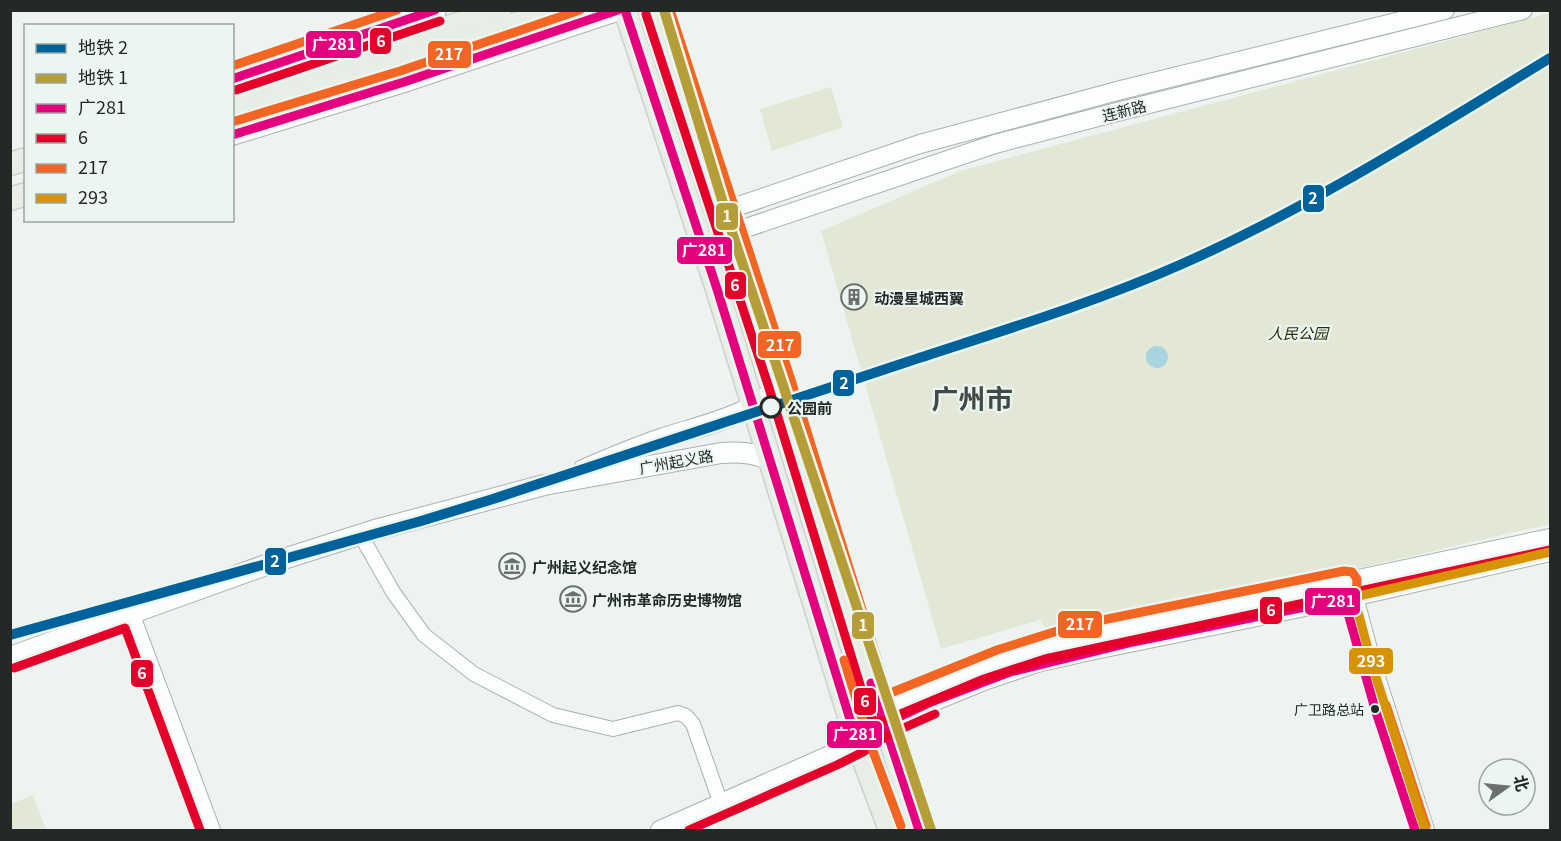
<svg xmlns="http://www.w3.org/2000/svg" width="1561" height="841" font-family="Georgia,'Noto Sans SC',serif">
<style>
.green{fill:#e2e8d5}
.water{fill:#a8d4df}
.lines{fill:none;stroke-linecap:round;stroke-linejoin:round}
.minor-casing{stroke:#acb0ae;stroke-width:16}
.tertiary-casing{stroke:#acb0ae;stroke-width:20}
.secondary-casing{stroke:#acb0ae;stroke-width:22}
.primary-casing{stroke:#cdd0cf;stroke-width:25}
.minor{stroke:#fcfdfd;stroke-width:14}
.tertiary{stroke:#fcfdfd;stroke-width:18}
.secondary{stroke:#fcfdfd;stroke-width:20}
.primary{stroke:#e6eee6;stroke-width:22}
.bus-1-casing{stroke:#ebf6f1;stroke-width:14}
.bus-2-casing{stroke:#ebf6f1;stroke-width:14}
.bus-3-casing{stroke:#ebf6f1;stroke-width:14}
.bus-4-casing{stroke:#ebf6f1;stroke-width:14}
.bus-1{stroke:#e5007d;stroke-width:9}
.bus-2{stroke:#e4002b;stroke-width:9}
.bus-3{stroke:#f26522;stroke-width:9}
.bus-4{stroke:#d79306;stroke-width:9}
.metro-1-casing{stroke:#ebf6f1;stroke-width:15}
.metro-2-casing{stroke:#ebf6f1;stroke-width:15}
.metro-1{stroke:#00629b;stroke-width:10}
.metro-2{stroke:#b59e37;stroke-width:10}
.stop-dot{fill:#ebf6f1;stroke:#242927;stroke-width:3}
.bus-dot{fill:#242927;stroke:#ebf6f1;stroke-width:2}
.labels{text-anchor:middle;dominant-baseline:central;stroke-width:4.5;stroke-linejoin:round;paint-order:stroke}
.bus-label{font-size:14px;fill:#242927;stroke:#ebf6f1;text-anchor:end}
.street-label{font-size:15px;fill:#242927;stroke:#ebf6f1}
.poi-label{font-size:15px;font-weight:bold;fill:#242927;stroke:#ebf6f1;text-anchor:start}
.park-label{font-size:15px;font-style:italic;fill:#2b3009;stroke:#ebf6f1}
.stop-label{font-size:15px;font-weight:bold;fill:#242927;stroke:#ebf6f1;text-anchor:start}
.town-label{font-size:27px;font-weight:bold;fill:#414a46;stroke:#ebf6f1}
.line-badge{stroke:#ebf6f1;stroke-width:2}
.badge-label{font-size:16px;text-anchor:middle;font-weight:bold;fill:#fff}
</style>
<rect width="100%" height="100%" fill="#eef3f1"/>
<g class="green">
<polygon points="1550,13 1550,524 1052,639 1040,620 941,649 821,231 960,171"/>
<polygon points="831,87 843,127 772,151 760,109"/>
<polygon points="33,795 46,830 11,830 11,804"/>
</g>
<circle class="water" cx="1157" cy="357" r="11"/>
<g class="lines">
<g class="minor-casing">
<g id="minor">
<polyline points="360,534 393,592 424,635 474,674 553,715 613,729 678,713 686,716 693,724 721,804"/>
<polyline points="132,613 213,830"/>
</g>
</g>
<g class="tertiary-casing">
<g id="tertiary">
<polyline points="724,211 920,144 1121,90 1445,10"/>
<polyline points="731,233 995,144 1117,112 1523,10"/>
<polyline points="1348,587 1354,597 1373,668 1425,830"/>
<polyline points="872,721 880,710 924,691 980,668 1042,647 1550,538"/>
<polyline points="660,830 832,754 857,742 884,723 928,704 984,681 1037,663 1090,651 1344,599 1550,552"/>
</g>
</g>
<g class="secondary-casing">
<g id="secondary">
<polyline points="232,79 436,10"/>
<polyline points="232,135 404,82 619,10"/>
<path d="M583,470c26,-11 51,-22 78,-31 38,-13 94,-23 119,-55"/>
<path d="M10,657l267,-96 98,-31 169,-45 177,-32c18,-1 34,-1 50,8"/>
</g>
</g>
<g class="primary-casing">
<g id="primary">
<polyline points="625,10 717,289 857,742 890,830"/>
<polyline points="657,10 780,384 837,574 919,830"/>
<polyline points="232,99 500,10"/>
<polyline points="232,117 559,10"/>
<polyline points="10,164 26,159"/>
<polyline points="10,199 26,194"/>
</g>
</g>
<use href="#minor" class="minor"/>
<use href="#tertiary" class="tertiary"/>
<use href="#secondary" class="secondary"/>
<use href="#primary" class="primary"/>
<g class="bus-1-casing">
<g id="bus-1">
<polyline points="625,10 717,289 857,742 893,720 931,702 1010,672 1133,642 1344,599 1375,709 1415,830"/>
<polyline points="232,79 435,10"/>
<polyline points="232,135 404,82 618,10"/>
<polyline points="871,683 919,830"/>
</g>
</g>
<g class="bus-2-casing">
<g id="bus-2">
<polyline points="646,14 769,388 869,714 874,721 884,721 984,679 1045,659 1550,550"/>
<polyline points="236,90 440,21"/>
<polyline points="14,668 125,628 200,830"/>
<polyline points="689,830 837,765 863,752 890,734 935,714"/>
</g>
</g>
<g class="bus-3-casing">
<g id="bus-3">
<polyline points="670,10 791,380 888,694 997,650 1073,626 1344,571 1352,572 1357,579 1356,600"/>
<polyline points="232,66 397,10"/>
<polyline points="232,122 400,71 580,10"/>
<polyline points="844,660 868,738 901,826"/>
<polyline points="1386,705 1426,826"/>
</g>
</g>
<g class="bus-4-casing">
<polyline id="bus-4" points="1425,830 1373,668 1354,597 1550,552"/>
</g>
<use href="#bus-1" class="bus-1"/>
<use href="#bus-2" class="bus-2"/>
<use href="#bus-3" class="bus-3"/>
<use href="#bus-4" class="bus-4"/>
<g class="metro-1-casing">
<path id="metro-1" d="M10,635l411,-114 72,-22c139,-46 278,-92 417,-138 91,-30 184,-58 272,-97 129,-57 248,-133 368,-206"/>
</g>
<g class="metro-2-casing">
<polyline id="metro-2" points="664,10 730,226 931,830"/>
</g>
<use href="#metro-1" class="metro-1"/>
<use href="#metro-2" class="metro-2"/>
</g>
<defs>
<g id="building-ring" transform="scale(1.35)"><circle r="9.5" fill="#ebf6f1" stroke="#6b706e" stroke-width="1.5"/><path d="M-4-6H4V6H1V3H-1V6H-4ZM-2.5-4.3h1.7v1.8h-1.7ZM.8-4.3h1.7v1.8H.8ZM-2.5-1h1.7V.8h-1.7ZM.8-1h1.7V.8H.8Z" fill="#6b706e"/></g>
<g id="museum-ring" transform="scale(1.35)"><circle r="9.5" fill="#ebf6f1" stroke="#6b706e" stroke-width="1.5"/><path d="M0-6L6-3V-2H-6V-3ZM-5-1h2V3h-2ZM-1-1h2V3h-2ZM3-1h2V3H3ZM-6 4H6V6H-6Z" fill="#6b706e"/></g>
</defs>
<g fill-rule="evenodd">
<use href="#building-ring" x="854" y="297"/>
<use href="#museum-ring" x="512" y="566"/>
<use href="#museum-ring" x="573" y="599"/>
</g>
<circle class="stop-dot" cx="771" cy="407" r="10"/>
<circle class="bus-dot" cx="1375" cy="709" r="5"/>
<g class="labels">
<g class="bus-label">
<text x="1364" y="709">广卫路总站</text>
</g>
<g class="street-label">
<text transform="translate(1124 110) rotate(-14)">连新路</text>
<text transform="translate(676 461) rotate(-10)">广州起义路</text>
</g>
<g class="poi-label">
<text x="874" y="297">动漫星城西翼</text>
<text x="532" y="566">广州起义纪念馆</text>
<text x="592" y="599">广州市革命历史博物馆</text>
</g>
<g class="park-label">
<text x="1298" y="332">人民公园</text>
</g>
<g class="stop-label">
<text x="787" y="407">公园前</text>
</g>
<g class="town-label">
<text x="972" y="397">广州市</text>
</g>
</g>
<g class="line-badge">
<rect x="369" y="27" width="23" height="28" rx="6" fill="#e4002b"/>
<rect x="305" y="30" width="57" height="29" rx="6" fill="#e5007d"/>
<rect x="427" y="40" width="45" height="29" rx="6" fill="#f26522"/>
<rect x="1302" y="184" width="23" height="29" rx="6" fill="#00629b"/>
<rect x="715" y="202" width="24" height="29" rx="6" fill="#b59e37"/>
<rect x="676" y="236" width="57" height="29" rx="6" fill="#e5007d"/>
<rect x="724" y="271" width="23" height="29" rx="6" fill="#e4002b"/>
<rect x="757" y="330" width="45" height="29" rx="6" fill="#f26522"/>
<rect x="832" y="369" width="23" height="28" rx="6" fill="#00629b"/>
<rect x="264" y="547" width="23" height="29" rx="6" fill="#00629b"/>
<rect x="1304" y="587" width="57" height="29" rx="6" fill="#e5007d"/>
<rect x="1259" y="596" width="24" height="29" rx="6" fill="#e4002b"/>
<rect x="1057" y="610" width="46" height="29" rx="6" fill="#f26522"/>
<rect x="851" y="611" width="24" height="29" rx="6" fill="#b59e37"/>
<rect x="1348" y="647" width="46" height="28" rx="6" fill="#d79306"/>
<rect x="130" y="659" width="24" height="29" rx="6" fill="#e4002b"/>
<rect x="853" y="687" width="24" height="29" rx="6" fill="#e4002b"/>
<rect x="826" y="720" width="57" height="29" rx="6" fill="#e5007d"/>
</g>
<g class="badge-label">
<text x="381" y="47">6</text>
<text x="334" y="50">广281</text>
<text x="449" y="60">217</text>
<text x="1313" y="204">2</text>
<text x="727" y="222">1</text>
<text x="704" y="256">广281</text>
<text x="735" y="291">6</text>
<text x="780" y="351">217</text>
<text x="844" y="389">2</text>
<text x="275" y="567">2</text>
<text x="1333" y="607">广281</text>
<text x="1271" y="616">6</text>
<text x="1080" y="630">217</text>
<text x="863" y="631">1</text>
<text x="1371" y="667">293</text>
<text x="142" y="679">6</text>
<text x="865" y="707">6</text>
<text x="855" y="740">广281</text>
</g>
<rect width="1561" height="841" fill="none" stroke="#242927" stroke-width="24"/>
<rect x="24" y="24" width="210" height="198" fill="#ebf6f1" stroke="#9ba4a0" stroke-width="1.5"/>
<rect x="36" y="44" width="30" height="9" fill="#00629b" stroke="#9ba4a0" stroke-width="1.5"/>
<text x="78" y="54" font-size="18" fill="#242927">地铁 2</text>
<rect x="36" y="74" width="30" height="9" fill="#b59e37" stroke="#9ba4a0" stroke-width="1.5"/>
<text x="78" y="84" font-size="18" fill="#242927">地铁 1</text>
<rect x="36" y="104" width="30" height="9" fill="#e5007d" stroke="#9ba4a0" stroke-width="1.5"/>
<text x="78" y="114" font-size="18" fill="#242927">广281</text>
<rect x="36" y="134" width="30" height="9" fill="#e4002b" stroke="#9ba4a0" stroke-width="1.5"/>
<text x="78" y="144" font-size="18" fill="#242927">6</text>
<rect x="36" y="164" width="30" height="9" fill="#f26522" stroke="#9ba4a0" stroke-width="1.5"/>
<text x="78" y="174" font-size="18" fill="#242927">217</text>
<rect x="36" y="194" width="30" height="9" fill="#d79306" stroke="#9ba4a0" stroke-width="1.5"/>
<text x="78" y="204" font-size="18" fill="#242927">293</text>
<g transform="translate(1507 787) rotate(75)"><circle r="28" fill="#ebf6f1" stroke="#9ba4a0" stroke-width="1.5"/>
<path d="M0-4.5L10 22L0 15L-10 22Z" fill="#6b706e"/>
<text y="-9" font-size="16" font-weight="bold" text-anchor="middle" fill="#242927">北</text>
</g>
</svg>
